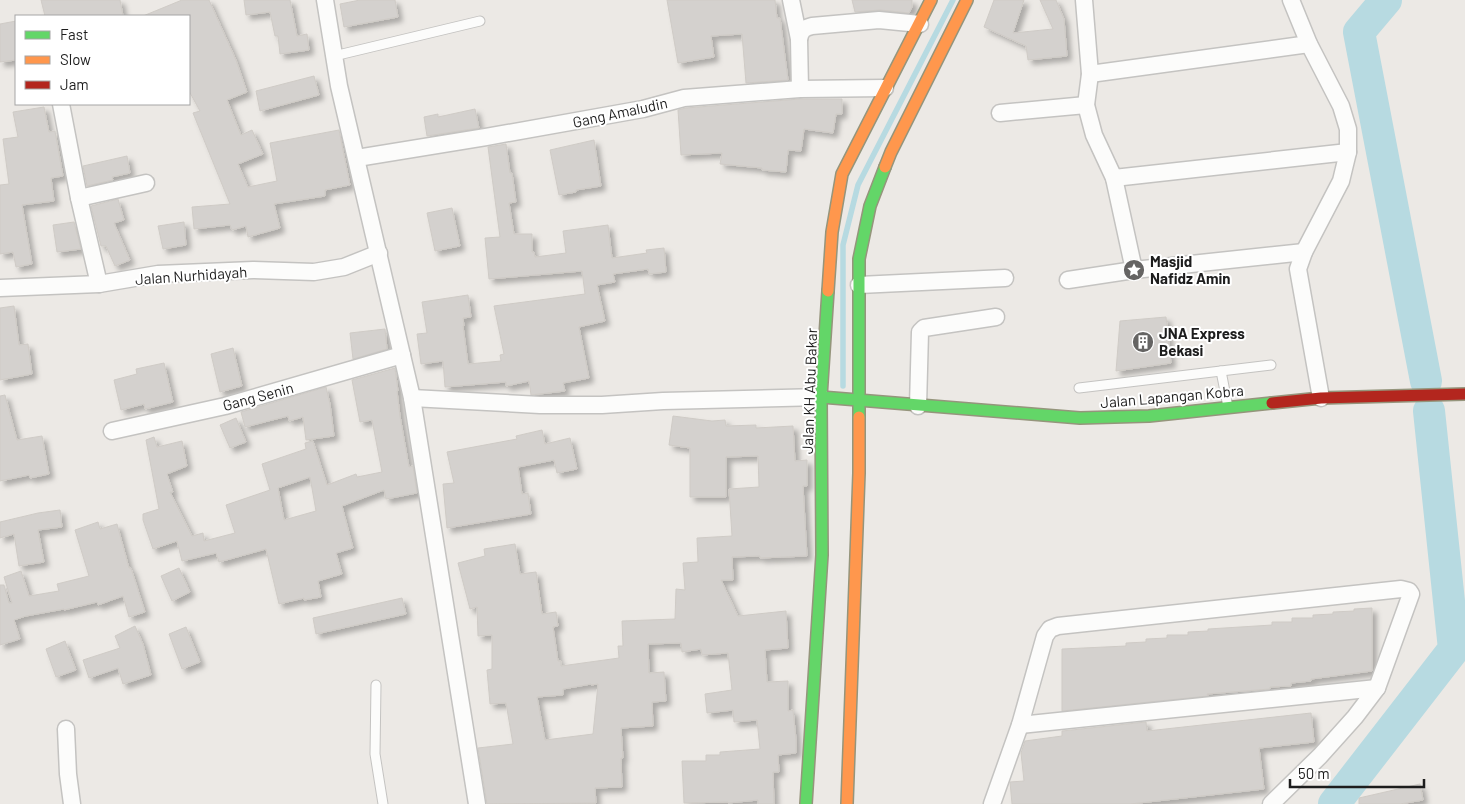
<svg xmlns="http://www.w3.org/2000/svg" width="1465" height="804" font-family="Barlow,sans-serif">
<style>
.lines{fill:none;stroke-linecap:round;stroke-linejoin:round}
.stream{stroke:#b7dae1;stroke-width:5.5}
.river{stroke:#b7dae1;stroke-width:32}
.building{fill:#d4d1ce;stroke:#cfcbc6;fill-rule:evenodd;filter:url(#shadow)}
.lane-casing{stroke:#c4c3c1;stroke-width:11}
.street-casing{stroke:#c4c3c1;stroke-width:19}
.fast-casing{stroke:#95957c;stroke-width:14}
.slow-casing{stroke:#95957c;stroke-width:14}
.jam-casing{stroke:#95957c;stroke-width:14}
.lane{stroke:#fcfcfb;stroke-width:9}
.street{stroke:#fcfcfb;stroke-width:16}
.fast{stroke:#63d668;stroke-width:11}
.slow{stroke:#ff974d;stroke-width:11}
.jam{stroke:#b3261e;stroke-width:11}
.labels{text-anchor:middle;dominant-baseline:central;stroke-width:4;stroke-linejoin:round;paint-order:stroke}
.street-label{font-size:15px;fill:#1d1d1d;stroke:#fff}
.poi-label{font-size:15px;font-weight:bold;fill:#1d1d1d;stroke:#fff;text-anchor:start}
</style>
<defs>
<filter id="shadow"><feDropShadow dx="4.5" dy="4.5" stdDeviation="2.5" flood-color="#0004"/></filter>
</defs>
<rect width="100%" height="100%" fill="#ece9e5"/>
<g class="lines">
<polyline class="stream" points="843,386 843,245 858,185 953,0"/>
<g class="river">
<polyline points="1386,0 1359,32 1426,381"/>
<polyline points="1334,804 1454,649 1429,411"/>
</g>
</g>
<g class="building">
<polygon points="41,0 120,0 123,16 45,16"/>
<polygon points="182,0 209,0 236,60 247,92 227,100 241,135 252,130 263,154 238,164 248,187 277,181 270,143 339,130 350,185 325,190 325,196 274,204 280,228 248,237 246,226 232,230 230,225 194,229 192,207 230,204 193,113 200,111 189,91 189,16 143,16"/>
<polygon points="244,0 290,0 297,36 307,34 309,50 280,54 278,36 275,36 270,12 246,15"/>
<polygon points="360,0 395,0 398,17 344,27 340,4"/>
<polygon points="667,0 775,0 777,18 780,18 788,80 746,83 742,34 711,36 714,57 678,63"/>
<polygon points="852,0 912,0 912,7 909,13 880,10 855,12"/>
<polygon points="994,0 1024,0 1013,33 1053,29 1040,0 1056,0 1064,19 1067,56 1028,60 1026,46 984,27"/>
<polygon points="16,21 16,60 0,62 0,24"/>
<polygon points="314,76 319,95 260,111 256,91"/>
<polygon points="800,99 842,99 842,114 836,114 833,133 804,129 801,151 788,150 786,172 762,170 762,168 720,164 722,153 681,155 678,110 686,108"/>
<polygon points="44,107 49,132 55,131 63,176 51,178 54,201 22,205 32,264 16,267 13,252 0,254 0,185 9,184 3,139 18,137 13,112"/>
<polygon points="475,109 479,128 427,136 424,117 438,114 438,117"/>
<polygon points="594,140 601,186 576,190 576,192 559,195 550,150"/>
<polygon points="506,144 510,173 512,173 516,202 509,203 514,234 532,234 532,252 534,252 535,257 566,253 563,231 608,225 612,258 647,253 646,250 664,248 666,272 649,274 648,269 613,274 615,282 597,285 605,321 579,327 589,378 563,383 565,391 531,395 529,381 506,386 506,382 445,387 443,361 421,364 417,334 427,333 422,302 468,295 471,317 463,318 464,326 463,326 468,364 501,361 500,355 504,354 494,306 585,294 582,271 489,279 485,238 500,237 488,147"/>
<polygon points="127,156 130,173 112,177 113,180 87,186 83,166"/>
<polygon points="118,199 124,220 114,223 130,260 115,266 106,246 101,246 91,206"/>
<polygon points="452,208 460,246 435,251 427,213"/>
<polygon points="74,222 81,249 57,252 53,225"/>
<polygon points="184,222 186,245 163,249 158,226"/>
<polygon points="14,306 19,345 28,344 32,374 0,380 0,308"/>
<polygon points="1166,317 1171,363 1116,371 1120,321"/>
<polygon points="385,329 387,349 353,359 350,333"/>
<polygon points="233,348 242,386 220,392 211,354"/>
<polygon points="164,363 173,402 145,409 144,404 121,410 114,380 137,374 136,369"/>
<path d="M395,368l3,23h-1l3,25 9,51 4,-1 4,27 -31,6 -2,-9 -42,16 11,42 -17,5 6,21 -24,7 3,16 -17,3v-2l-25,6 -13,-55 -47,13 -3,-9 -34,8 -5,-20 -24,8 -10,-29v-6l16,-5 -13,-69 8,-3 3,10 25,-6 5,25 -20,8 6,18h-3l22,44 11,-3 1,8 31,-8 -9,-28 44,-15 -8,-26 44,-15 -1,-6 8,-2 14,44 29,-11 1,3 25,-5 -10,-52 -12,2 -8,-42zM310,477l6,34 -32,9 -6,-32z"/>
<polygon points="326,387 330,404 334,436 306,440 303,417 289,421 288,416 245,427 241,412"/>
<polygon points="5,395 17,440 42,436 49,474 30,478 29,475 0,481 0,396"/>
<path d="M673,416l39,5 13,-1 1,6 30,-1v3l37,-2 2,35 12,-1v26h-4l4,70 -47,2v-2l-28,1 1,23h-12l17,36 48,-5 2,37 -23,2 2,32 21,-1v30l5,-1 3,29v14l-18,2 1,17h-6l1,32h-16v-4l-30,3v-1l-44,1 -2,-42h24v-6h14v-3l40,-3 -3,-29 -23,2 -1,-12 -26,3 -2,-19 27,-4 -4,-37 -26,2 -1,-6 -19,3 -1,-9 -33,1 1,29 15,-1 2,29 -14,1 1,24 -32,2 2,30h-2l1,29 -27,1 1,15 -109,1 -9,-56 35,-4 -7,-41 -16,1 -3,-34 5,-1v-34l-14,1 -1,-29 -7,2 -12,-46 27,-7 -1,-7 31,-5 5,30 16,-2 6,42 14,-2 2,14 -5,1 5,34h3v5l58,-8 -1,-12h5l-1,-25 53,-2 1,-30 9,1 -2,-27 15,-1 -1,-24 35,-2 -3,-47 30,-2 -1,-31 -32,1v40h-36v-49l-21,-3zM591,684v1l7,-1 -5,50 -48,6 -8,-43 26,-2v-6z"/>
<polygon points="236,418 246,442 230,448 220,425"/>
<polygon points="542,430 545,444 570,438 577,469 557,473 554,460 518,467 522,494 528,493 531,514 447,528 443,484 454,483 447,452 517,439 516,436"/>
<polygon points="60,510 62,527 38,530 44,562 19,566 14,534 0,538 0,522 38,513"/>
<polygon points="98,522 100,529 117,524 129,568 131,568 145,612 129,617 123,596 98,605 97,602 64,610 64,609 26,616 14,620 20,639 0,645 0,585 4,585 9,603 12,603 4,577 21,571 29,596 59,591 57,584 89,576 75,530"/>
<polygon points="179,568 190,592 172,601 161,576"/>
<polygon points="402,598 406,614 316,634 313,618"/>
<polygon points="1372,608 1372,671 1311,679 1311,681 1291,683 1291,686 1270,687 1270,689 1207,694 1208,696 1062,711 1062,649 1126,646 1126,643 1146,642 1146,639 1167,638 1167,635 1188,635 1188,632 1208,631 1208,629 1272,625 1272,622 1292,622 1292,618 1313,618 1313,615 1333,614 1333,612 1354,611 1354,609"/>
<polygon points="135,626 143,644 151,675 123,684 118,668 89,678 83,660 120,648 115,636"/>
<polygon points="186,627 200,662 182,669 169,634"/>
<polygon points="65,641 76,670 56,677 46,649"/>
<polygon points="1311,713 1314,742 1259,748 1264,789 1130,804 1012,804 1010,782 1024,781 1021,753 1025,741 1062,736 1062,731 1146,722 1147,731"/>
<polygon points="1420,784 1423,800 1400,804 1359,804 1359,798"/>
</g>
<g class="lines">
<g class="lane-casing">
<g id="lane">
<polyline points="334,56 480,21"/>
<polyline points="1221,371 1228,407"/>
<polyline points="1079,388 1271,365"/>
<polyline points="376,685 375,754 383,804"/>
</g>
</g>
<g class="street-casing">
<g id="street">
<polyline points="325,0 339,86 412,398 477,804"/>
<polyline points="791,0 799,39 800,89"/>
<polyline points="1084,0 1090,74 1086,105 1094,135 1114,178 1134,270"/>
<polyline points="1291,0 1309,44 1341,106 1348,129 1348,152 1341,181 1304,252 1298,269 1321,398"/>
<path d="M799,39c2,-9 5,-11 13,-13l67,-6 41,4"/>
<polyline points="1090,74 1309,44"/>
<polyline points="61,104 79,198 99,284"/>
<polyline points="1000,113 1086,105"/>
<polyline points="357,158 486,137 643,109 684,98 800,89 885,88"/>
<polyline points="1114,178 1348,152"/>
<polyline points="79,198 146,183"/>
<polyline points="1068,280 1134,270 1304,252"/>
<polyline points="859,285 1005,278"/>
<polyline points="0,288 99,284 158,274 253,270 314,272 344,267 379,253"/>
<polyline points="412,398 540,405 602,405 663,401 821,397"/>
<polyline points="918,406 920,332 924,328 996,317"/>
<polyline points="112,431 225,406 402,355"/>
<polyline points="1020,725 1377,688"/>
<polyline points="66,729 68,774 72,804"/>
<polyline points="992,804 1020,725 1045,636 1050,629 1058,626 1401,589 1409,591 1411,594 1377,688 1355,717 1320,756 1271,804"/>
</g>
</g>
<g class="fast-casing">
<g id="fast">
<polyline points="821,397 1080,418 1149,416 1272,403"/>
<polyline points="859,417 859,259 870,206 885,167"/>
<polyline points="806,804 822,555 821,397 828,291"/>
</g>
</g>
<g class="slow-casing">
<g id="slow">
<polyline points="885,167 891,152 967,0"/>
<polyline points="828,291 832,232 842,174 931,0"/>
<polyline points="847,804 859,473 859,417"/>
</g>
</g>
<g class="jam-casing">
<polyline id="jam" points="1272,403 1321,398 1465,394"/>
</g>
<use href="#lane" class="lane"/>
<use href="#street" class="street"/>
<use href="#fast" class="fast"/>
<use href="#slow" class="slow"/>
<use href="#jam" class="jam"/>
</g>
<defs>
<g id="sight-disc" transform="scale(1.125)"><circle r="9.5" fill="#656463" stroke="#fff"/><path d="M0-6L1.8-2.2L6-1.7L2.9 1.2L3.7 5.4L0 3.3L-3.7 5.4L-2.9 1.2L-6-1.7L-1.8-2.2Z" fill="#fff"/></g>
<g id="building-disc" transform="scale(1.125)"><circle r="9.5" fill="#656463" stroke="#fff"/><path d="M-4-6H4V6H1V3H-1V6H-4ZM-2.5-4.3h1.7v1.8h-1.7ZM.8-4.3h1.7v1.8H.8ZM-2.5-1h1.7V.8h-1.7ZM.8-1h1.7V.8H.8Z" fill="#fff"/></g>
</defs>
<g fill-rule="evenodd">
<use href="#sight-disc" x="1134" y="270"/>
<use href="#building-disc" x="1143" y="342"/>
</g>
<g class="labels">
<g class="street-label">
<text transform="translate(620 112) rotate(-12)">Gang Amaludin</text>
<text transform="translate(191 275) rotate(-4)">Jalan Nurhidayah</text>
<text transform="translate(809 391) rotate(-88)">Jalan KH Abu Bakar</text>
<text transform="translate(258 396) rotate(-15)">Gang Senin</text>
<text transform="translate(1172 396) rotate(-5)">Jalan Lapangan Kobra</text>
</g>
<g class="poi-label">
<text x="1150" y="261">Masjid<tspan x="1150" dy="17">Nafidz Amin</tspan></text>
<text x="1159" y="333">JNA Express<tspan x="1159" dy="17">Bekasi</tspan></text>
</g>
</g>
<rect x="15" y="15" width="175" height="90" fill="#ffffff" stroke="#a5a5a5"/>
<rect x="25" y="31" width="25" height="8" fill="#63d668" stroke="#a5a5a5"/>
<text x="60" y="40" font-size="15" fill="#1d1d1d">Fast</text>
<rect x="25" y="56" width="25" height="8" fill="#ff974d" stroke="#a5a5a5"/>
<text x="60" y="65" font-size="15" fill="#1d1d1d">Slow</text>
<rect x="25" y="81" width="25" height="8" fill="#b3261e" stroke="#a5a5a5"/>
<text x="60" y="90" font-size="15" fill="#1d1d1d">Jam</text>
<path d="M1290 779v8h134v-8" fill="none" stroke="#1d1d1d" stroke-width="2.5"/>
<text x="1298" y="779" font-size="15" fill="#1d1d1d" stroke="#ffffff" stroke-width="4" paint-order="stroke">50 m</text>
</svg>
